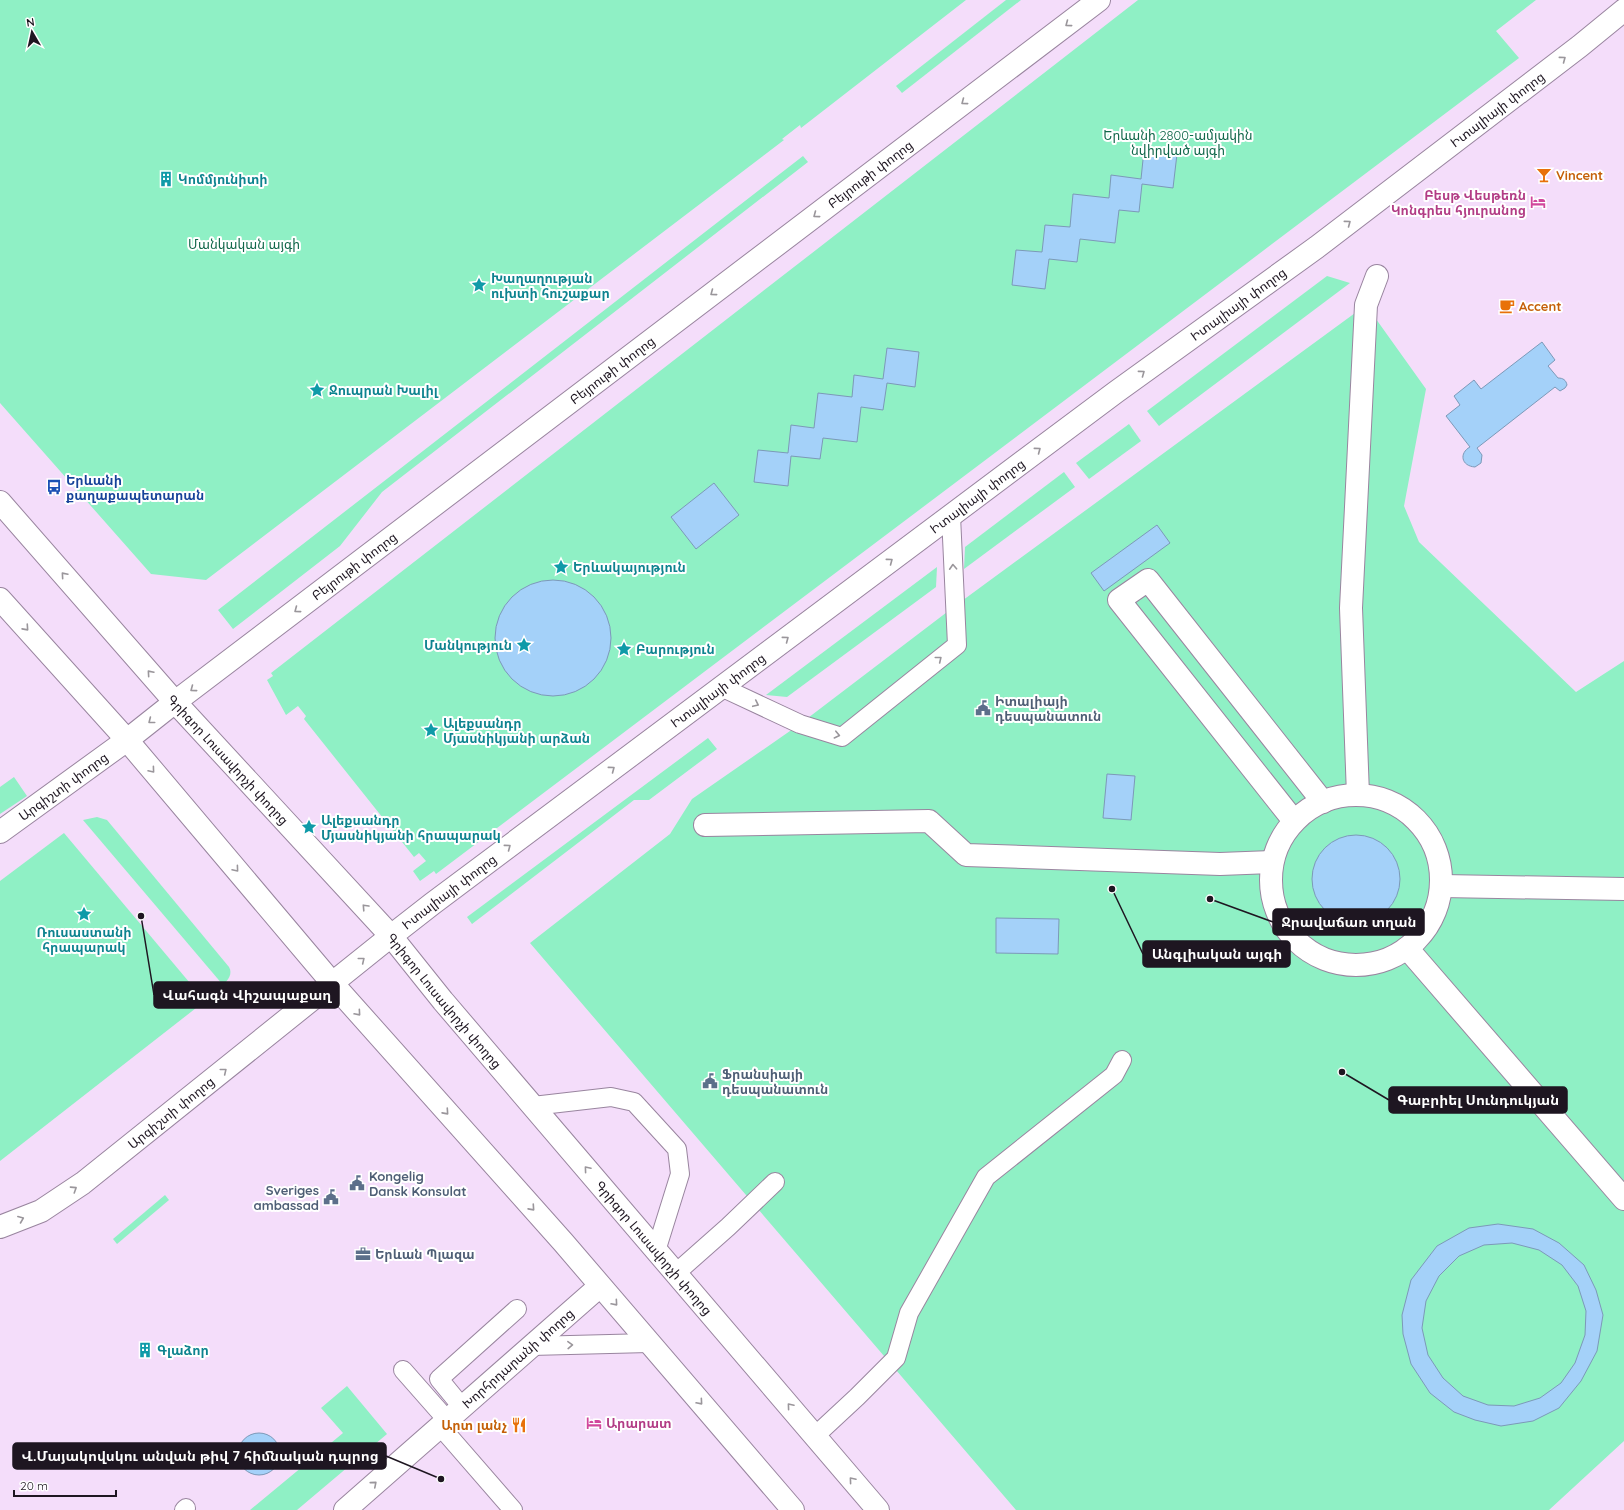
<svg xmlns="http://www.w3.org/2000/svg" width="1624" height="1510" font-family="Quicksand,'Noto Sans Armenian',sans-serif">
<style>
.green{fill:#8ff0c5}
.water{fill:#a4d1f9;stroke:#7c99b8;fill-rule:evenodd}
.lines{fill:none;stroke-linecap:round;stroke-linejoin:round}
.lane-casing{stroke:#99859f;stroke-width:20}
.street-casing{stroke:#99859f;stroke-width:24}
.secondary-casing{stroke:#99859f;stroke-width:24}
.primary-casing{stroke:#99859f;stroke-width:24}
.lane{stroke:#fff;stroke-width:18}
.street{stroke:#fff;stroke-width:22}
.secondary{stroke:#fff;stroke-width:22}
.primary{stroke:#fff;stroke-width:22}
.oneway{stroke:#9a969b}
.labels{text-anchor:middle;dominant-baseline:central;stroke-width:4;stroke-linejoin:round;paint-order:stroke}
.street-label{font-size:13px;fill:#1e1621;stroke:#fff}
.park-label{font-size:13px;fill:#10674a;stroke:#fff}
.food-label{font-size:13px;font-weight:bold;fill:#c56008;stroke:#fff;text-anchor:start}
.culture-label{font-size:13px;font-weight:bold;fill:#0d838f;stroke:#fff;text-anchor:start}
.hotel-label{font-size:13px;font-weight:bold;fill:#b23c85;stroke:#fff;text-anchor:end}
.transit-label{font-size:13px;font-weight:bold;fill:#164399;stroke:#fff;text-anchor:start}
.service-label{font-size:13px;font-weight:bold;fill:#4e5e75;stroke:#fff;text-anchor:start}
.leader{fill:none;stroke:#1e1621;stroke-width:1.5}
.callout-dot{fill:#1e1621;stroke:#fff;stroke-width:1.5}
.callout{fill:#1e1621;stroke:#1e1621;stroke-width:1.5}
.callout-label{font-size:14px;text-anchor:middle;font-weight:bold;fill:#fff}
</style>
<rect width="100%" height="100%" fill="#f4ddfa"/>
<g class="green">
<polygon points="0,0 966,0 801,128 800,125 782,139 784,140 206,580 151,574 0,403"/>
<polygon points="1006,0 1021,0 902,93 896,86"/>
<polygon points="1138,0 1536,0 1496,31 1519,58 436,874 434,871 420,881 413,871 426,861 419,853 414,857 304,719 306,716 298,706 286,715 267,680 273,676 271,673"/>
<polygon points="803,156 808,162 382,492 340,546 233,629 218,610"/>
<polygon points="1327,276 1350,283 1159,426 1147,411"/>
<polygon points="1366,305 1426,389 1404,506 1419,542 1576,692 1624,661 1624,1441 1549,1510 1016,1510 530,943 670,834 692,799 800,724 955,606"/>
<polygon points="1129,424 1141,441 1089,479 1076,463"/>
<polygon points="1064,472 1075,487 964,569 965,547"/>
<polygon points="937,567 936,587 787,697 766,695"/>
<polygon points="708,738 717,749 649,800 634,800 472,924 467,917"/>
<polygon points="14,777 27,796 0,814 0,787"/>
<path d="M97,817l10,3 122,147c4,7 -1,13 -6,18l-140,-165z"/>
<polygon points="64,833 205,1001 0,1161 0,881"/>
<polygon points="165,1195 169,1200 117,1244 113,1239"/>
<polygon points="347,1386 387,1434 297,1510 250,1510 343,1433 321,1408"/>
</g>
<g class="water">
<polygon points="1144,150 1177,154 1173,188 1142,184 1139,212 1119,210 1115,243 1080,239 1077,262 1049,259 1045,289 1012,285 1016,250 1042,252 1045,225 1070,227 1073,194 1109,198 1111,175 1141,179"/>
<path d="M1542,342l13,18 -7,6 10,12c5,0 8,2 9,7l-2,3 -5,3 -5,-4 -78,61 5,7 -1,8 -6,4c-14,-1 -16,-14 -5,-20l-24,-31 14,-11 -6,-9 20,-16 7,9z"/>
<polygon points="887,348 919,352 915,387 887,383 883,410 861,407 857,442 823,438 820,459 791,456 788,486 754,482 758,450 788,453 791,425 814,428 818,393 852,397 854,375 883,379"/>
<polygon points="714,483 739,515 696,549 671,517"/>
<polygon points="1157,525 1170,543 1104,591 1091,573"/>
<circle cx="553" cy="638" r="58"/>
<polygon points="1107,774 1135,776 1131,820 1103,818"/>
<circle cx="1356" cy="879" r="44"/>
<polygon points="996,918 1059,919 1058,954 996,953"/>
<path d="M1498,1224l35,5 26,14 25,22 12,25 7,25 -6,36 -16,30 -22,27 -26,13 -32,5 -26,-6 -21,-8 -24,-19 -19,-29 -8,-30 -1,-19 9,-35 26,-34 32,-18zM1512,1243l27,7 23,15 16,21 8,25 -1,24 -10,28 -14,20 -21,15 -26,8 -26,-1 -25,-9 -20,-18 -15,-23 -6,-27 4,-27 13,-25 20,-20 25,-11z"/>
<circle cx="259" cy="1454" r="21"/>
</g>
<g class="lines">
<g class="lane-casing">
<g id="lane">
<polyline points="721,687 800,724 842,737 957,645 951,516"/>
<polyline points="533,1106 611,1097 634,1102 677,1149 680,1174 656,1251"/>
<polyline points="676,1273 728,1227 775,1182"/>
<polyline points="531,1346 649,1343"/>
<polyline points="403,1370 447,1420"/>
<polyline points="462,1407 439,1379 517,1309"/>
<polyline points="440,1426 513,1510"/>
<polyline points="815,1436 857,1397 896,1358 909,1313 986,1177 1114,1075 1122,1060"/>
<polyline points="184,1510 186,1508"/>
</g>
</g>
<g class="street-casing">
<g id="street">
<polyline points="1358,795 1351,608 1366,305 1377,276"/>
<circle cx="1356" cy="880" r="85"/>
<polyline points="1294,821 1119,600 1148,580 1323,802"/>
<polyline points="705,825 929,821 966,855 1220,864 1272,862"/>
<polyline points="1442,886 1624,889"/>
<polyline points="1407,948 1624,1199"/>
<path id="s1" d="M345,1510l255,-224"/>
</g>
</g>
<g class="secondary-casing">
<g id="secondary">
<path id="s2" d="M175,702l924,-702"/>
<path id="s3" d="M391,936l41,-32 684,-512 201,-145 263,-201 44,-36"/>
</g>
</g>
<g class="primary-casing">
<g id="primary">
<path id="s4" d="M0,502l175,200 216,234 52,65 435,509"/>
<polyline points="0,599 127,740 333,984 563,1242 793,1510"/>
<path id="s5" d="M0,832l127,-92 48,-38"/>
<path id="s6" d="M0,1227l41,-16 42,-28 308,-247"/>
</g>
</g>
<use href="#lane" class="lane"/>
<use href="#street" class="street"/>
<use href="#secondary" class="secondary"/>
<use href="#primary" class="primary"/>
</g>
<defs><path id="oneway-chevron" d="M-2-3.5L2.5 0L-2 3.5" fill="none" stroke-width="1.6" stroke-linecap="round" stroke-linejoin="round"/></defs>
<g class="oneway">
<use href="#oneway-chevron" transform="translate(1068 24) rotate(143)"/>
<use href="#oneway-chevron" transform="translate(1563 59) rotate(-37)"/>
<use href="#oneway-chevron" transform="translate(964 102) rotate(143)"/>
<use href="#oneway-chevron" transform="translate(816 215) rotate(143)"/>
<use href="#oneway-chevron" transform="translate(1348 223) rotate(-37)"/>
<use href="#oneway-chevron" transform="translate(713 293) rotate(143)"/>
<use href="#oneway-chevron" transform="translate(1142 373) rotate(-36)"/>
<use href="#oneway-chevron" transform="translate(1038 450) rotate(-37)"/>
<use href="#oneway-chevron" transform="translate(890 561) rotate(-37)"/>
<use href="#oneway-chevron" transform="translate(953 567) rotate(-93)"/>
<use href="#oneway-chevron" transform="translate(64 575) rotate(-131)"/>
<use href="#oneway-chevron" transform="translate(297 610) rotate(143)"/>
<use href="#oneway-chevron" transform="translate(26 628) rotate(48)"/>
<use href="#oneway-chevron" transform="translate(786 639) rotate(-37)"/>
<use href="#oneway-chevron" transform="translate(939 659) rotate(-39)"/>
<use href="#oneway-chevron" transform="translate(150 673) rotate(-131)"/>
<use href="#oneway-chevron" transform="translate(193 689) rotate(143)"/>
<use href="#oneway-chevron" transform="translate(756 704) rotate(25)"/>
<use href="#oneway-chevron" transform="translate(151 721) rotate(142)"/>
<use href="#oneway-chevron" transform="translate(837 735) rotate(13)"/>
<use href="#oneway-chevron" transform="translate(612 769) rotate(-37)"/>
<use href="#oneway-chevron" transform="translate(152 770) rotate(50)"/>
<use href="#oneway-chevron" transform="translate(508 847) rotate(-37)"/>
<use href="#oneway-chevron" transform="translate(236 869) rotate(50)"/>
<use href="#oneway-chevron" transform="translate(365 907) rotate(-133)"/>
<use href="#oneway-chevron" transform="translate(362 960) rotate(-39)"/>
<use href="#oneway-chevron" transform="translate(358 1013) rotate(49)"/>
<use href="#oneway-chevron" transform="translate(224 1071) rotate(-39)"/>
<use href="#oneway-chevron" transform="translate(446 1112) rotate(48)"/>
<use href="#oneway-chevron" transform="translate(587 1169) rotate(-130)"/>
<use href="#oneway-chevron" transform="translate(74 1189) rotate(-33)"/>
<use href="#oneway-chevron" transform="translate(532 1208) rotate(48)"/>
<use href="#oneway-chevron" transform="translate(21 1219) rotate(-22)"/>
<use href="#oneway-chevron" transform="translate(615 1303) rotate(49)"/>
<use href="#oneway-chevron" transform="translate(570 1345) rotate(-2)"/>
<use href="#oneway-chevron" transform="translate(700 1402) rotate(49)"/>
<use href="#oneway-chevron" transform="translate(790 1406) rotate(-130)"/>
<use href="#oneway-chevron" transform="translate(852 1480) rotate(-130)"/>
<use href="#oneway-chevron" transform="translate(374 1484) rotate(-41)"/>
</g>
<defs>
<g id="bar-bare" transform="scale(1.2)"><path d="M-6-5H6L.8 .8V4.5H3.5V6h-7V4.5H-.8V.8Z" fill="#e8710a" stroke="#fff" stroke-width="2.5" paint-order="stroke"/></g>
<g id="building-bare" transform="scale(1.2)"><path d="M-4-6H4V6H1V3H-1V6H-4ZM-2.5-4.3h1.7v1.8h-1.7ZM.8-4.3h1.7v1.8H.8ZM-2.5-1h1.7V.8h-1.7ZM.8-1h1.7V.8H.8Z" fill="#0f9aa8" stroke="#fff" stroke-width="2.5" paint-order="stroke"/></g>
<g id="hotel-bare" transform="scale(1.2)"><path d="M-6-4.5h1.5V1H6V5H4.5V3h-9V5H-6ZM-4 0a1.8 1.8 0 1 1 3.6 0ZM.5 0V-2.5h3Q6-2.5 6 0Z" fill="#d1479c" stroke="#fff" stroke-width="2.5" paint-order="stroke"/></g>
<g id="sight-bare" transform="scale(1.2)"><path d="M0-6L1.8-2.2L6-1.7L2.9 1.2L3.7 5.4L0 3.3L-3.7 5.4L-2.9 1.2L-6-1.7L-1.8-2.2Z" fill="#0f9aa8" stroke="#fff" stroke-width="2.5" paint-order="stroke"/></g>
<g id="cafe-bare" transform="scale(1.2)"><path d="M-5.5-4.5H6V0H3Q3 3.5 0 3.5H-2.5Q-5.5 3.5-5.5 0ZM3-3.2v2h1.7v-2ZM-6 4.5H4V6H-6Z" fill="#e8710a" stroke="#fff" stroke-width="2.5" paint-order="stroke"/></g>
<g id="bus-bare" transform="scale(1.2)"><path d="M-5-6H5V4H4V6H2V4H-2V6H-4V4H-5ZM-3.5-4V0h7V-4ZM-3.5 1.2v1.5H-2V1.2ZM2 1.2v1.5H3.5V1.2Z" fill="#1a4fb4" stroke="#fff" stroke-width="2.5" paint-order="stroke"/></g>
<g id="civic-bare" transform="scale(1.2)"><path d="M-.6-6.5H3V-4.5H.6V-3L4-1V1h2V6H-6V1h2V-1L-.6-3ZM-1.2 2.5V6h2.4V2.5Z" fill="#5c6f8a" stroke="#fff" stroke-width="2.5" paint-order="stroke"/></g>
<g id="office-bare" transform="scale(1.2)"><path d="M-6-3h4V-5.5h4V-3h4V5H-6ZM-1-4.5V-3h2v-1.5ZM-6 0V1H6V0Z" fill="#5c6f8a" stroke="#fff" stroke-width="2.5" paint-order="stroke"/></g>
<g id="restaurant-bare" transform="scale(1.2)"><path d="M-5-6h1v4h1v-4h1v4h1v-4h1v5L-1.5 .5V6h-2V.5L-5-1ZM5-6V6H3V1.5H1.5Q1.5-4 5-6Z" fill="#e8710a" stroke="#fff" stroke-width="2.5" paint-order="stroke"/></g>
</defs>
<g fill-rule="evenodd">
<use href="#bar-bare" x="1544" y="175"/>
<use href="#building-bare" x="166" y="179"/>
<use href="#hotel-bare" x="1538" y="202"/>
<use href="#sight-bare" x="479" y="285"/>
<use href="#cafe-bare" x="1507" y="306"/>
<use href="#sight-bare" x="317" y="390"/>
<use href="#bus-bare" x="54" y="487"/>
<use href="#sight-bare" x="561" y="567"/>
<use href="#sight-bare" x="524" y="645"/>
<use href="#sight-bare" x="624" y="649"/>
<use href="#civic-bare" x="983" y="708"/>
<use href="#sight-bare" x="431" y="730"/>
<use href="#sight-bare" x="309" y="827"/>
<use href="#sight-bare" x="84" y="914"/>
<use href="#civic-bare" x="710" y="1081"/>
<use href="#civic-bare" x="357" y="1183"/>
<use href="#civic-bare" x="331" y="1197"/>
<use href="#office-bare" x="363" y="1254"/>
<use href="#building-bare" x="145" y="1350"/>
<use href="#hotel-bare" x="594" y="1423"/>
<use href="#restaurant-bare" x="519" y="1425"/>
</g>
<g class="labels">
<g class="street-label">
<text stroke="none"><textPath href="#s3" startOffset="1381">Իտալիայի փողոց</textPath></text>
<text stroke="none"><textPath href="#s2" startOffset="873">Բեյրութի փողոց</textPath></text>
<text stroke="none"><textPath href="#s3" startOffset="1057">Իտալիայի փողոց</textPath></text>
<text stroke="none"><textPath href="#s2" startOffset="549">Բեյրութի փողոց</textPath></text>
<text stroke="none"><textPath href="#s3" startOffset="733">Իտալիայի փողոց</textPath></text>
<text stroke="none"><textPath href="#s2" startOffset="225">Բեյրութի փողոց</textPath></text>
<text stroke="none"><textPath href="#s3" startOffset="409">Իտալիայի փողոց</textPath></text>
<text stroke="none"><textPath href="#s4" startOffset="344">Գրիգոր Լուսավորչի փողոց</textPath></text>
<text stroke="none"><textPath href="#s5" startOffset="78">Արգիշտի փողոց</textPath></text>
<text stroke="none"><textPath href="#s3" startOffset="73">Իտալիայի փողոց</textPath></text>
<text stroke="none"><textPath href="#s4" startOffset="668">Գրիգոր Լուսավորչի փողոց</textPath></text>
<text stroke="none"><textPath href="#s6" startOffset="207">Արգիշտի փողոց</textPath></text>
<text stroke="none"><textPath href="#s4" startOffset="992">Գրիգոր Լուսավորչի փողոց</textPath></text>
<text stroke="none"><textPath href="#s1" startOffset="230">Խորհրդարանի փողոց</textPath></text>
</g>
<g class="park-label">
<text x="1178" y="135">Երևանի 2800-ամյակին<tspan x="1178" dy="15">նվիրված այգի</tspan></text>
<text x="244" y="244">Մանկական այգի</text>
</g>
<g class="food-label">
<text x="1556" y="175">Vincent</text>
<text x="1519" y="306">Accent</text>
<text x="507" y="1425" text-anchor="end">Արտ լանչ</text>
</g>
<g class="culture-label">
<text x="178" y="179">Կոմմյունիտի</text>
<text x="491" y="278">Խաղաղության<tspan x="491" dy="15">ուխտի հուշաքար</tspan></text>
<text x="329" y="390">Ջուպրան Խալիլ</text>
<text x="573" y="567">Երևակայություն</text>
<text x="512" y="645" text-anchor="end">Մանկություն</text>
<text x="636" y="649">Բարություն</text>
<text x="443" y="723">Ալեքսանդր<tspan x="443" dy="15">Մյասնիկյանի արձան</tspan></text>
<text x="321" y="820">Ալեքսանդր<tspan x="321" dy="15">Մյասնիկյանի հրապարակ</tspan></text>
<text x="84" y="932" text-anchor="middle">Ռուսաստանի<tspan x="84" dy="15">հրապարակ</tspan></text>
<text x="157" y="1350">Գլաձոր</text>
</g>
<g class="hotel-label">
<text x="1526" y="195">Բեսթ Վեսթեռն<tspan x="1526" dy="15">Կոնգրես հյուրանոց</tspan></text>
<text x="606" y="1423" text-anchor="start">Արարատ</text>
</g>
<g class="transit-label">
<text x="66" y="480">Երևանի<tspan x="66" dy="15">քաղաքապետարան</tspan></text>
</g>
<g class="service-label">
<text x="995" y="701">Իտալիայի<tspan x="995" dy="15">դեսպանատուն</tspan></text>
<text x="722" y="1074">Ֆրանսիայի<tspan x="722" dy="15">դեսպանատուն</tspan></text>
<text x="369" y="1176">Kongelig<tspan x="369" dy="15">Dansk Konsulat</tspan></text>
<text x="319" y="1190" text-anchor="end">Sveriges<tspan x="319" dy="15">ambassad</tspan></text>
<text x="375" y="1254">Երևան Պլազա</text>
</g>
</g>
<path class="leader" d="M1210 899L1273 922M1112 889L1143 954M141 916L154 995M1342 1072L1389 1100M441 1479L386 1456"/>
<g class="callout-dot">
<circle cx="1210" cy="899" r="4"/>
<circle cx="1112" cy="889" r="4"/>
<circle cx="141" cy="916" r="4"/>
<circle cx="1342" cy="1072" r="4"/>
<circle cx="441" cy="1479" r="4"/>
</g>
<g class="callout">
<rect x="1273" y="909" width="151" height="26" rx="4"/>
<rect x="1143" y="941" width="147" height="26" rx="4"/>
<rect x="154" y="982" width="185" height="26" rx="4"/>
<rect x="1389" y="1087" width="178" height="26" rx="4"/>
<rect x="13" y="1443" width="373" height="26" rx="4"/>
</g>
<g class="callout-label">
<text x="1349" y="927">Ջրավաճառ տղան</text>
<text x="1217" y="959">Անգլիական այգի</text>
<text x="247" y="1000">Վահագն Վիշապաքաղ</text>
<text x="1478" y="1105">Գաբրիել Սունդուկյան</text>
<text x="200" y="1461">Վ.Մայակովսկու անվան թիվ 7 հիմնական դպրոց</text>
</g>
<g transform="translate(32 32) rotate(351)" stroke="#ffffff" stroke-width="3" paint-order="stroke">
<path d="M0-3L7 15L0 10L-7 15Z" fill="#1e1621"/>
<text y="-6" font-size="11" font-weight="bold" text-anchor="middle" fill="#1e1621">N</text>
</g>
<path d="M14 1490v6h102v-6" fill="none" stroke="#1e1621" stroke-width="2"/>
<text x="20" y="1490" font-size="12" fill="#1e1621" stroke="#ffffff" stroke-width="3" paint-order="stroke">20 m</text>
</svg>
